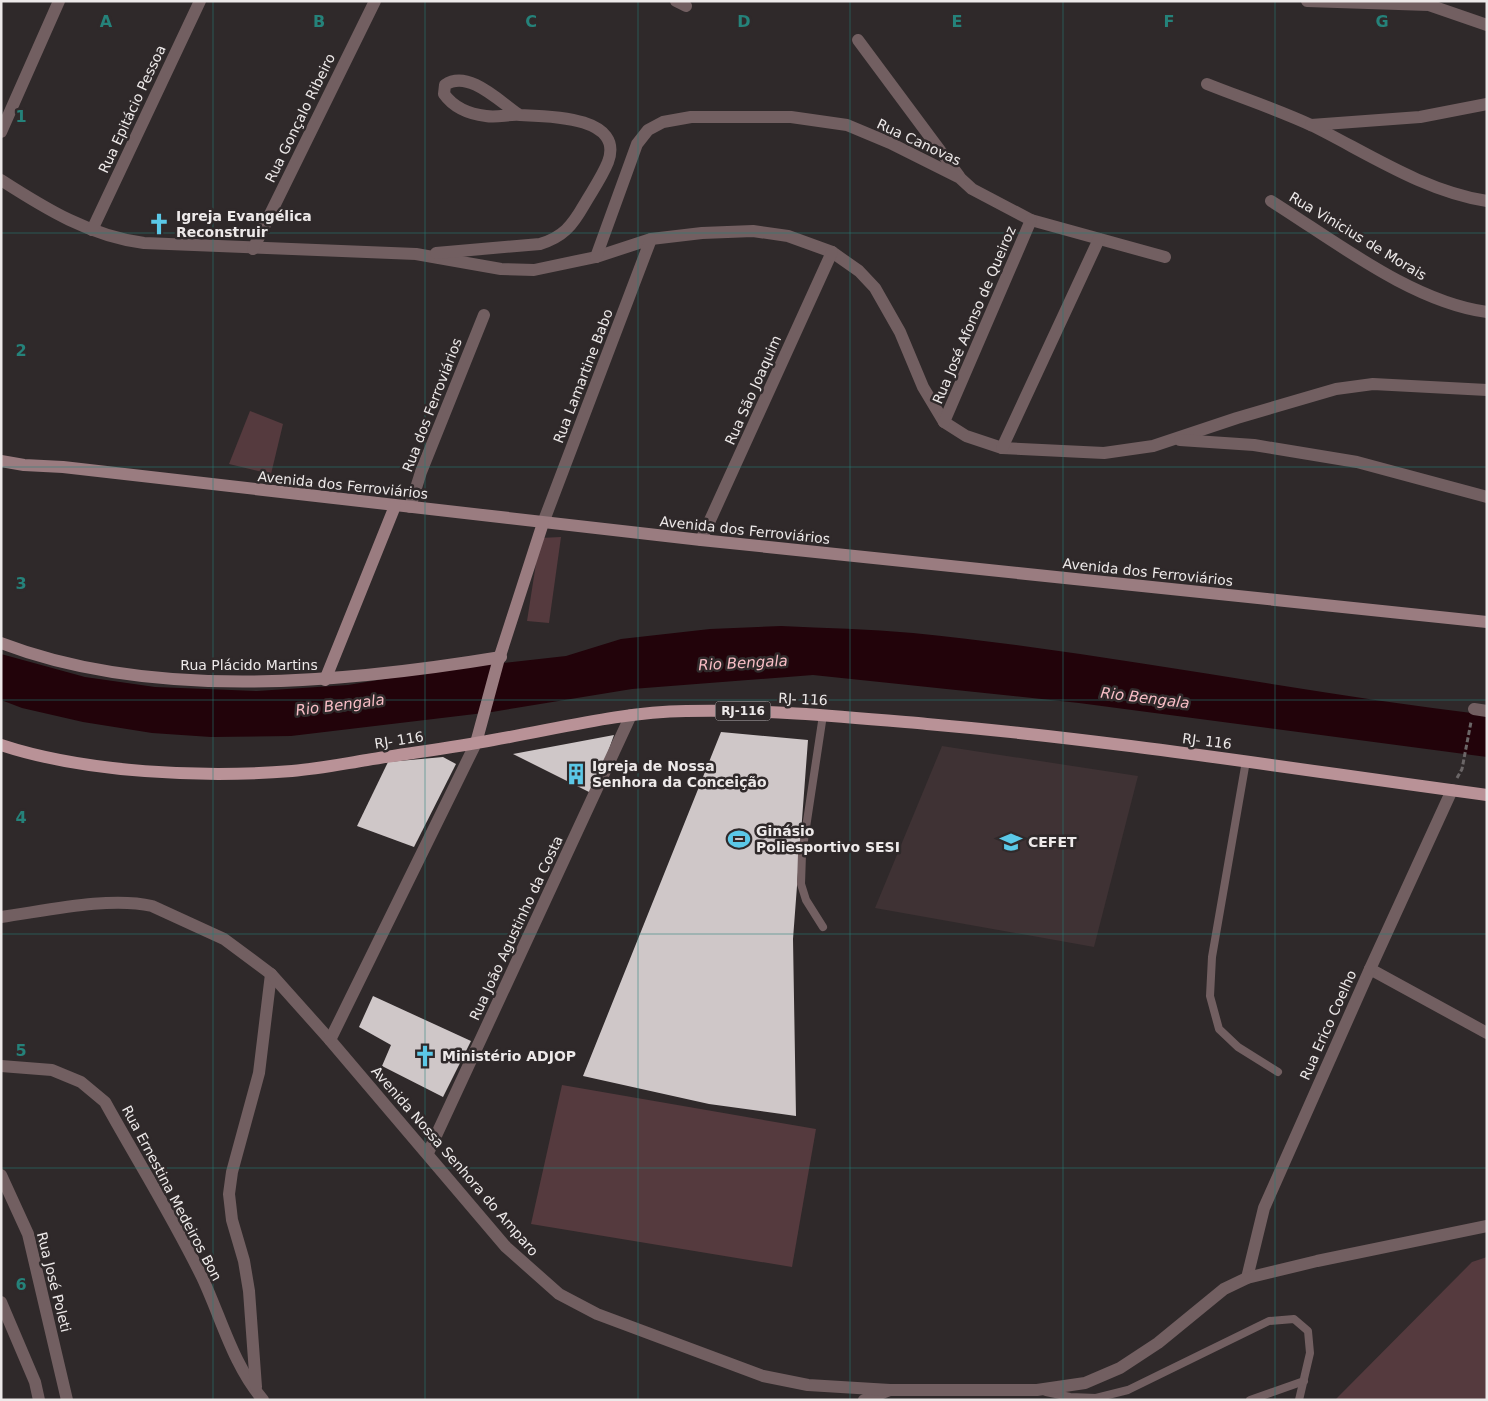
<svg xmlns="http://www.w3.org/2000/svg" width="1488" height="1401" font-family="'DejaVu Sans',sans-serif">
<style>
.built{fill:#3f3234}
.green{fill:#553a3e}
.water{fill:#22030a}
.building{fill:#cfc7c8}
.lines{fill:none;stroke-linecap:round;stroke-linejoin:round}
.path{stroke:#6b6667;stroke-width:3;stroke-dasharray:5 2.5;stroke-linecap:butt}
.service{stroke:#725f61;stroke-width:8}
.minor{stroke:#725f61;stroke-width:12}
.tertiary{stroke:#725f61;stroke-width:12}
.secondary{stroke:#9a7c80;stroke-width:12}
.primary{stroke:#b99297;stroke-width:12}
.grid{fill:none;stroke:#25827a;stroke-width:1;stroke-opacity:0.55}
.labels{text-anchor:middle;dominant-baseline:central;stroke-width:5;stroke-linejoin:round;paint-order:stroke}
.shield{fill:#2f292a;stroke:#b4afb0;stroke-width:1}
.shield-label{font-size:12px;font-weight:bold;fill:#ede9e9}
.street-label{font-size:14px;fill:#ede9e9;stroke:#2f292a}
.poi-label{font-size:14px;font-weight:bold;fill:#ede9e9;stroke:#2f292a;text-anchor:start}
.water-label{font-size:15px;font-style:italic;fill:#f9bec6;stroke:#2f292a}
.grid-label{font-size:16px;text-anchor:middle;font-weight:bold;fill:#25827a;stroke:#2f292a;stroke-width:5;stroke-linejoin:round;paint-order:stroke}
</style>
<rect width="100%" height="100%" fill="#2f292a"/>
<polygon class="built" points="942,746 1138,776 1094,947 875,908"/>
<g class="green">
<polygon points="250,411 283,424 271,474 229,464"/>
<polygon points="561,537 549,623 527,621 540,538"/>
<polygon points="562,1085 816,1129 792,1267 531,1224"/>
<polygon points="1487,1257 1487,1400 1335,1400 1472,1262"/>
</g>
<path class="water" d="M781,626c44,2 88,3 132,7 192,19 382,59 574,82v42l-408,-54 -266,-28 -181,14 -140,23 -201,24 -80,1 -59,-4 -69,-11 -61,-14 -21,-8v-46l84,23 70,10 102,4 91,-6 91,-15 127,-14 55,-17 89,-10z"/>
<g class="building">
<polygon points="721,732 808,740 793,939 796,1116 709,1104 583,1076"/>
<polygon points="614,735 593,794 513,754"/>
<polygon points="443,757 456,764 414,847 357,826 388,762"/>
<polygon points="373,996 471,1041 443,1097 382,1066 391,1045 359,1027"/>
</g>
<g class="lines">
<polyline class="path" points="1457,778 1462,769 1471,722"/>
<g class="service">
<polyline points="823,715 802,854 801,884 806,900 823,927"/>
<polyline points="1246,761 1212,957 1210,996 1219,1029 1238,1047 1278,1072"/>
<polyline points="1046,1392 1070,1397 1096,1398 1128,1390 1269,1321 1294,1319 1308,1331 1310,1353 1299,1400"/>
<polyline points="1250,1400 1304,1381"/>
</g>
<g class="minor">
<polyline points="676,1 686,6"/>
<polyline points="1307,1 1429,5 1487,25"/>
<polyline points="858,40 959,176"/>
<path d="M1207,84c35,14 72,26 106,42 56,28 111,65 174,75"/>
<polyline points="1311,125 1420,117 1487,104"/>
<polyline points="1,132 59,1"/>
<path d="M1,180c45,29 89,56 143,63l272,11 85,15 33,1 62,-13 55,-18 51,-6 51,-2 35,5 44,16 27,19 16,17 25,44 23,55 21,35 22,14 36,12 102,5 49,-7 84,-28 99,-29 37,-5 114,6"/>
<path d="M1271,201c64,40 141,101 216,111"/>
<polyline points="92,230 200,1"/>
<polyline points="253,249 375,1"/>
<path d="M436,253l104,-9c23,-7 32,-18 44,-39 8,-14 18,-28 24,-43 17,-46 -61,-46 -88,-47 -12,-1 -22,3 -34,1 -17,-2 -32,-8 -42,-22l1,-9c23,-16 54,16 73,29"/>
<polyline points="596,257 637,144 648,130 663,122 691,117 791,117 847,125 890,143 960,178 972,189 1031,220 1165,257"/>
<polyline points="944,422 1031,220"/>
<polyline points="1180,440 1254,445 1357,462 1487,497"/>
<polyline points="1002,448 1099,239"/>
<polyline points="410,507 421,472 484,315"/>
<polyline points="543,523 651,239"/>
<polyline points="701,540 832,252"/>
<polyline points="1474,709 1487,711"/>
<polyline points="1370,969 1487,1033"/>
<path d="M1,1066l51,4 29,12 24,20c32,58 68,115 97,175 19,40 31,88 61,123"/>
<polyline points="428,1153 631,715"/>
<polyline points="1,1175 28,1234 67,1400"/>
<polyline points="1247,1278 1264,1208 1370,969 1452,790"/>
<polyline points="1,1302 35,1382 39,1400"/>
<polyline points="256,1387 249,1291 244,1261 232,1220 229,1194 232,1172 259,1073 271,974"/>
<polyline points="864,1400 890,1390"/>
</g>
<g class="tertiary">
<path d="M1,917c44,-6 108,-21 151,-11l72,33 47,35 59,66 176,207 53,47 38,20 166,62 45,9 82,5h147l48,-7 35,-15 38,-25 66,-54 23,-11 70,-17 170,-35"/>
<polyline points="330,1040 476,743"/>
</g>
<g class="secondary">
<polyline points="1,461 24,465 63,467 701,540 1487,622"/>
<path d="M1,643c151,58 343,40 500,14"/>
<polyline points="325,680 395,506"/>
<polyline points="476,743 498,662 543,523"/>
</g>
<path class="primary" d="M1,745c85,28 202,33 291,26 25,-2 50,-7 75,-11 42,-7 84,-12 126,-20 64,-11 128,-28 193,-29 81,-2 161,6 241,13 187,16 373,46 560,71"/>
</g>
<path class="grid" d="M213,1v1399M425,1v1399M638,1v1399M850,1v1399M1063,1v1399M1275,1v1399M1,233h1486M1,467h1486M1,700h1486M1,934h1486M1,1168h1486"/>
<defs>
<g id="church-bare" transform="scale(1.725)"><path d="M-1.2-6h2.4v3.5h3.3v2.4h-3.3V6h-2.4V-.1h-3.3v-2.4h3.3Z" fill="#5bc8e7" stroke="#2f292a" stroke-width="2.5" paint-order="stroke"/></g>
<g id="building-bare" transform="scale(1.725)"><path d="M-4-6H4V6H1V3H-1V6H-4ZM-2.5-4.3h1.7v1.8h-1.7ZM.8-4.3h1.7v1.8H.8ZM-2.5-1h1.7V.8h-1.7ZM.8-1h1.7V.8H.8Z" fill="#5bc8e7" stroke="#2f292a" stroke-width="2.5" paint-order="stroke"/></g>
<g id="stadium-bare" transform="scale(1.725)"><path d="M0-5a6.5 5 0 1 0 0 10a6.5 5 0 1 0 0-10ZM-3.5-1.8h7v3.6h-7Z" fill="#5bc8e7" stroke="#2f292a" stroke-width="2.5" paint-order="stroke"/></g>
<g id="university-bare" transform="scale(1.725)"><path d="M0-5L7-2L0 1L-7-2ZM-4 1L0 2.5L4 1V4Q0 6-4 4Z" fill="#5bc8e7" stroke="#2f292a" stroke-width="2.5" paint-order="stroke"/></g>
</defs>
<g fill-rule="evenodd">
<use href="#church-bare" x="159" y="224"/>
<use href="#building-bare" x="576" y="774"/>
<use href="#stadium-bare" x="739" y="839"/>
<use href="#university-bare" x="1011" y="842"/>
<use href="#church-bare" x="425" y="1056"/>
</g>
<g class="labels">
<rect class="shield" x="715.5" y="701.5" width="55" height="19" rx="4"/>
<g class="shield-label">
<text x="743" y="711">RJ-116</text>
</g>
<g class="street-label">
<text transform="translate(132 109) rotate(-65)">Rua Epitácio Pessoa</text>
<text transform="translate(300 118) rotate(-64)">Rua Gonçalo Ribeiro</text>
<text transform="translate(919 142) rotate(25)">Rua Canovas</text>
<text transform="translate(1358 236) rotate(31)">Rua Vinicius de Morais</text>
<text transform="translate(974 315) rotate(-67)">Rua José Afonso de Queiroz</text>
<text transform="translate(583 376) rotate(-69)">Rua Lamartine Babo</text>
<text transform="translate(753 390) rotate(-66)">Rua São Joaquim</text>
<text transform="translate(432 405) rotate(-69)">Rua dos Ferroviários</text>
<text transform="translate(343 485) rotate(6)">Avenida dos Ferroviários</text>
<text transform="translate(745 530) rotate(6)">Avenida dos Ferroviários</text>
<text transform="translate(1148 572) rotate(6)">Avenida dos Ferroviários</text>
<text x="249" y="665">Rua Plácido Martins</text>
<text transform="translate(803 699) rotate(3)">RJ- 116</text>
<text transform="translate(399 740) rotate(-9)">RJ- 116</text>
<text transform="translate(1207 741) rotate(7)">RJ- 116</text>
<text transform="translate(516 928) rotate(-65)">Rua João Agustinho da Costa</text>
<text transform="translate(1328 1025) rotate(-66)">Rua Erico Coelho</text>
<text transform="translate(455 1161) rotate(49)">Avenida Nossa Senhora do Amparo</text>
<text transform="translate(172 1193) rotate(62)">Rua Ernestina Medeiros Bon</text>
<text transform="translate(54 1282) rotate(76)">Rua José Poleti</text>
</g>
<g class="poi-label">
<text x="176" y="216">Igreja Evangélica<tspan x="176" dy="16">Reconstruir</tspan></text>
<text x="592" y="766">Igreja de Nossa<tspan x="592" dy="16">Senhora da Conceição</tspan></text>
<text x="756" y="831">Ginásio<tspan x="756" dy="16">Poliesportivo SESI</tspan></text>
<text x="1028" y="842">CEFET</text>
<text x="442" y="1056">Ministério ADJOP</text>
</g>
<g class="water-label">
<text transform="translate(743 663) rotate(-3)">Rio Bengala</text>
<text transform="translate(1145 698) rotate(7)">Rio Bengala</text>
<text transform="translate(340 705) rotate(-7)">Rio Bengala</text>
</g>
</g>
<g class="grid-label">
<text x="106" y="27">A</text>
<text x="319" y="27">B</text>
<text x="531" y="27">C</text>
<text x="744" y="27">D</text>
<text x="957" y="27">E</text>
<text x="1169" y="27">F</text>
<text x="1382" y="27">G</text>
<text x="21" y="122">1</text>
<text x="21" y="356">2</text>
<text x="21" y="589">3</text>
<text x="21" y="823">4</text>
<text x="21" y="1056">5</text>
<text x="21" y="1290">6</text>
</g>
<rect width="1488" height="1401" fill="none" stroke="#ede9e9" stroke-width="5"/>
</svg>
